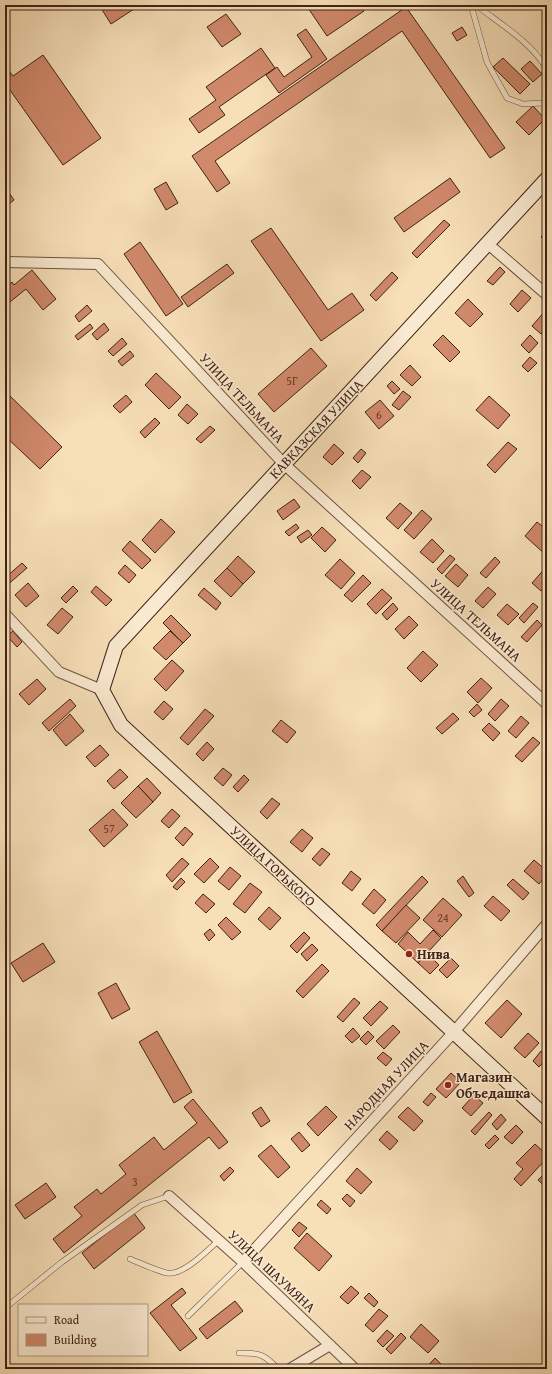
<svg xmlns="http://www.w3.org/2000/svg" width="552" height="1374" font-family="'Gentium Book Plus',serif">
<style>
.building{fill:#d0896b;stroke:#402315}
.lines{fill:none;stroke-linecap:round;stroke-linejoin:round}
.service-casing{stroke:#6e523e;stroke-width:6}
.minor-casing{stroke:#6e523e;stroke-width:12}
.secondary-casing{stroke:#402315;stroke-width:16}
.service{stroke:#faead1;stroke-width:5}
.minor{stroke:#faead1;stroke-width:10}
.secondary{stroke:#faead1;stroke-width:14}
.poi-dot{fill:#8f2418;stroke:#faead1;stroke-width:1.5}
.labels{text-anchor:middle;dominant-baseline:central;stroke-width:3;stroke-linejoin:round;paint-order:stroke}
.number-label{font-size:12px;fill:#643c2a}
.street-label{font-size:14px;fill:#402315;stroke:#faead1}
.poi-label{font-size:14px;font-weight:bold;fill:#402315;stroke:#faead1;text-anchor:start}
</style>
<rect width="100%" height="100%" fill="#f7dfb8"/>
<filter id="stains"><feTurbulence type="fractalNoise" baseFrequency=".005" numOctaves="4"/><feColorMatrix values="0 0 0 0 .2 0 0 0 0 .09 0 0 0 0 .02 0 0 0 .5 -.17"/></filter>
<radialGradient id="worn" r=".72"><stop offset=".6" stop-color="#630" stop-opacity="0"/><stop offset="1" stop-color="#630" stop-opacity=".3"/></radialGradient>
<g class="building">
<polygon points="99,5 135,5 137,7 111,24"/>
<polygon points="306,5 360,5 364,11 327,36"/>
<polygon points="406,7 505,148 490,158 402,31 215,161 230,183 217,192 192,156"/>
<polygon points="226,14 241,34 222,47 207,27"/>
<polygon points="462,27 467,35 457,41 452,33"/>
<polygon points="306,29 327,59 279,93 266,75 277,67 284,77 312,57 297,35"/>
<polygon points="261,48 275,68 219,107 225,115 199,133 189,119 216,100 206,87"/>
<polygon points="43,55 101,138 63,165 5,83 5,69 7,68 13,76"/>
<polygon points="503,58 530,84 520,94 493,67"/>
<polygon points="530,61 542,74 533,82 521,69"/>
<polygon points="533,106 545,119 529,135 516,122"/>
<polygon points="450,178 460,192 404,232 394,218"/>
<polygon points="166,182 178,203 166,210 154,189"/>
<polygon points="5,187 14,200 5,207"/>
<polygon points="444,220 450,225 417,258 412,253"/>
<polygon points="271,228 328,310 352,293 364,310 321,341 251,241"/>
<polygon points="547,230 547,243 541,237"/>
<polygon points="140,242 183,304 166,316 124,254"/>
<polygon points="227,264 234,273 188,307 181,297"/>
<polygon points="500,267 505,272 493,285 487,281"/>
<polygon points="32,270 56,299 43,310 26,289 5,306 5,288 12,282 14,285"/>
<polygon points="392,272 398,278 376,301 370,295"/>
<polygon points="522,290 531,298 518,312 510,304"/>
<polygon points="468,299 483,314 470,327 455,313"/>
<polygon points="87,305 92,311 79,322 75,316"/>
<polygon points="545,311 547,313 547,327 541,334 532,326"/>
<polygon points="104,323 109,330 97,340 92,334"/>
<polygon points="90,324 93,328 78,340 75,336"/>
<polygon points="443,335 460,352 450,362 433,345"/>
<polygon points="530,335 538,343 529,353 521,345"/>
<polygon points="122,338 127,344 113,356 108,351"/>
<polygon points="311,348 327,366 274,412 258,394"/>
<polygon points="130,351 134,356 122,366 118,361"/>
<polygon points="530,357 537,363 528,372 522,366"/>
<polygon points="410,365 421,377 412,386 400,375"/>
<polygon points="156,373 181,397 169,409 145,385"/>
<polygon points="392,381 400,389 394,394 387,386"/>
<polygon points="5,391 62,447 40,469 5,436"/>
<polygon points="403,391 411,397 399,410 392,405"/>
<polygon points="126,395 132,402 120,413 113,406"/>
<polygon points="489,396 510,415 498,429 476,410"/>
<polygon points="380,400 394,416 379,429 365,412"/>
<polygon points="187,404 198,414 188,424 178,415"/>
<polygon points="155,418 160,423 145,438 140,432"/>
<polygon points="210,426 215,430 201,443 196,439"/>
<polygon points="508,442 517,449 495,473 487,465"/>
<polygon points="334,444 344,453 332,465 323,457"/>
<polygon points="361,449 366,453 358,463 353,458"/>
<polygon points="362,470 371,477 360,489 352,481"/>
<polygon points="294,499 300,507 283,520 277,511"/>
<polygon points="400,503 412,513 398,529 386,518"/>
<polygon points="422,510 432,519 414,539 404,530"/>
<polygon points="161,519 175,532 155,553 142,540"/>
<polygon points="537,522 547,530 547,556 525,536"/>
<polygon points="296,524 299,528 289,536 285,532"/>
<polygon points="322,527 336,540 325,552 311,538"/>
<polygon points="308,530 312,535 301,543 297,537"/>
<polygon points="432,539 444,551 433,563 420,552"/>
<polygon points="130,541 151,560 142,569 122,550"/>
<polygon points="450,555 455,559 442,574 437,569"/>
<polygon points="238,556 255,572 243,584 227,568"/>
<polygon points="495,557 500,562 486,578 480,573"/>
<polygon points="340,559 355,573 341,589 325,575"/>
<polygon points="22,563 27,568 5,587 5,578"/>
<polygon points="456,564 468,575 458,587 445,576"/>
<polygon points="125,565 136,575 129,583 118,573"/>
<polygon points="547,566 547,585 541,591 532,583"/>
<polygon points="227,568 243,584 231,597 214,581"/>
<polygon points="363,575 371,583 352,602 344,595"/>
<polygon points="28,583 39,596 26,607 15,595"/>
<polygon points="73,586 78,591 66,603 61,598"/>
<polygon points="96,586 112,600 106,606 91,592"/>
<polygon points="488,587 496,594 483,608 475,601"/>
<polygon points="204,588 221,603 216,610 198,595"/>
<polygon points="382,589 392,598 376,614 367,604"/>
<polygon points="393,603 398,609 387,620 382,614"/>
<polygon points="533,603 538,607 524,623 519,618"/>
<polygon points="507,604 519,614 508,625 497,615"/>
<polygon points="62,608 73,617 58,634 47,625"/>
<polygon points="171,615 191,635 183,643 163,623"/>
<polygon points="409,616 418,625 404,639 395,629"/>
<polygon points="537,620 542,625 527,642 521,637"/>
<polygon points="13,631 22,642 17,647 7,636"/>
<polygon points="170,631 183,643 166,660 153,648"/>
<polygon points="5,638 10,644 5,648"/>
<polygon points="423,651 438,665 421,682 407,668"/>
<polygon points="172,660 184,671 166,691 154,679"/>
<polygon points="481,678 492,688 478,703 467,692"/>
<polygon points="37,679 46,689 29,705 19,694"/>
<polygon points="70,699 76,706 49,731 42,723"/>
<polygon points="501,699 509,706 495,721 488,714"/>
<polygon points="164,701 173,709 163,720 154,712"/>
<polygon points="477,704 482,710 474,717 469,712"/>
<polygon points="205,709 214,716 188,745 180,738"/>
<polygon points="453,713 459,719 442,734 436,728"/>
<polygon points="70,714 84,731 66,746 53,730"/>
<polygon points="521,716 529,723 516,738 508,731"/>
<polygon points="281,720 296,732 287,743 272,731"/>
<polygon points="489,723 500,733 493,741 482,730"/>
<polygon points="533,737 540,743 522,762 515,756"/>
<polygon points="207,742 214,749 203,761 196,754"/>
<polygon points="100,745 109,755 95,767 86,757"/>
<polygon points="223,768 232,775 223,786 214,778"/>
<polygon points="120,769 128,777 114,789 107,781"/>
<polygon points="244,775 249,780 238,792 233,787"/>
<polygon points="147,778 161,793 153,802 138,786"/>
<polygon points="138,786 153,802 136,818 121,803"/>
<polygon points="272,798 280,804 267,819 260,812"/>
<polygon points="113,809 128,825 104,847 89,830"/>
<polygon points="172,809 180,816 169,828 161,821"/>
<polygon points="185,827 193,834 183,846 175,838"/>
<polygon points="302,829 313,838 302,852 290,842"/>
<polygon points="322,848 330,854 320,866 312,859"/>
<polygon points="182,858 189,864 172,882 166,875"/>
<polygon points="210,858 219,867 204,883 194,874"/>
<polygon points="534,860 547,871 547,874 539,884 524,871"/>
<polygon points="230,867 241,876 229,890 218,881"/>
<polygon points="351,871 361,879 352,891 342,883"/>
<polygon points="422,876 428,882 382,931 376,925"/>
<polygon points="463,876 474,893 469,897 457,881"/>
<polygon points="181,878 185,882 177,890 173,887"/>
<polygon points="513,879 529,893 523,900 507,885"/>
<polygon points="250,883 262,892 245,913 233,904"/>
<polygon points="374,889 386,900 374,914 362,904"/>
<polygon points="5,894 10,900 5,903"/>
<polygon points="203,894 215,904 206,913 195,903"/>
<polygon points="493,896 510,911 501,921 484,906"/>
<polygon points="443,898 462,915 442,937 423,920"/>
<polygon points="406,905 420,918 396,943 382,931"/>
<polygon points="269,907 281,918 270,930 258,919"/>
<polygon points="226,917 241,932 232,940 218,925"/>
<polygon points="210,929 215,935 209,941 204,934"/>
<polygon points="433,930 441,938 418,963 398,944 408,932 420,944"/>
<polygon points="304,932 310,938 297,953 290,946"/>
<polygon points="43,943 55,962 23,982 11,963"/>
<polygon points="312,944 318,950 307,961 301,954"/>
<polygon points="427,953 439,965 430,974 418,963"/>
<polygon points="451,958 459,966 447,978 439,970"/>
<polygon points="322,964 329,971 303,998 296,991"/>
<polygon points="116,983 130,1009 112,1019 98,993"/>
<polygon points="354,998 360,1003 343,1022 337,1017"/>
<polygon points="507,1000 522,1014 501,1038 485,1023"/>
<polygon points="380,1001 388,1008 371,1026 363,1018"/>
<polygon points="393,1025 400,1032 384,1049 376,1041"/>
<polygon points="353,1028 360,1036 352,1043 345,1036"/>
<polygon points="157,1031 192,1092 174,1103 139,1042"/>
<polygon points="368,1031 374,1037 366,1045 360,1039"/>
<polygon points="528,1033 539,1043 525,1058 514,1048"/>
<polygon points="541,1051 547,1058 539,1067 533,1061"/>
<polygon points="383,1052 392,1059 386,1066 377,1058"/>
<polygon points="451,1073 461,1082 446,1098 436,1089"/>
<polygon points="431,1093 436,1097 428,1106 423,1102"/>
<polygon points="474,1095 483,1103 471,1116 462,1108"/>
<polygon points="193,1099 228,1142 219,1149 209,1137 64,1253 53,1239 82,1216 74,1207 97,1189 101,1194 126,1174 119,1165 154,1137 164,1150 197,1123 184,1107"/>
<polygon points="326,1106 337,1117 318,1136 307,1124"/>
<polygon points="261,1107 270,1121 261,1127 252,1113"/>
<polygon points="408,1107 423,1121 414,1131 398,1117"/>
<polygon points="489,1112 492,1115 475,1135 471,1131"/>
<polygon points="501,1114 506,1120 497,1130 492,1124"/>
<polygon points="516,1125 523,1132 512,1144 504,1137"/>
<polygon points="387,1131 398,1141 390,1150 379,1140"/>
<polygon points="299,1132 310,1145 302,1152 291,1139"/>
<polygon points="495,1135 499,1139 489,1149 485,1145"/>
<polygon points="535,1144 547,1155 547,1158 521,1186 514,1179 523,1169 516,1163"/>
<polygon points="271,1145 290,1167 278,1178 258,1156"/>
<polygon points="230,1167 234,1171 224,1181 220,1176"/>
<polygon points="357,1168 372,1182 361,1194 346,1181"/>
<polygon points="547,1171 547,1188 538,1180"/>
<polygon points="46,1183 56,1197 25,1219 15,1205"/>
<polygon points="347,1194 355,1201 350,1207 342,1199"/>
<polygon points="321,1200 331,1209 327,1214 317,1205"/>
<polygon points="133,1212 145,1228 94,1269 82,1253"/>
<polygon points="299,1222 307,1228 299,1237 292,1230"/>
<polygon points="307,1233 332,1256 319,1271 294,1248"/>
<polygon points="351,1286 359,1293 348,1304 340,1297"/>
<polygon points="182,1288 186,1293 171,1305 197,1338 180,1351 150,1313"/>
<polygon points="369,1293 378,1302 374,1307 364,1298"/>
<polygon points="235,1301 243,1311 207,1339 199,1329"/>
<polygon points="379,1309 388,1316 373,1332 365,1325"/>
<polygon points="421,1324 439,1341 428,1353 410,1337"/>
<polygon points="387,1330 394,1336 383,1347 377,1341"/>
<polygon points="401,1333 406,1338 391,1354 386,1349"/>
<polygon points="435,1358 444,1367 442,1369 425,1369"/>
</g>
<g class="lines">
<g class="service-casing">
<g id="service">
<polyline points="471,5 487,62 507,98 523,104 544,103 547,106"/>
<path d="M476,5c24,19 57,38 71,65"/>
<path d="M130,1259c10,4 27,12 37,14 16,3 41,-23 52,-33"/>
<polyline points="5,1308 62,1262 142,1205 169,1196"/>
<polyline points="188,1316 243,1262"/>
<path d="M239,1353c21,0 25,1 39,16"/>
</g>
</g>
<g class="minor-casing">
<g id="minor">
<polyline points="487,243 547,295"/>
<polyline points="5,262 98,264 284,464 547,704"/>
<polyline points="5,614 59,672 102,690"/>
<polyline points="169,1196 243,1262 355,1369"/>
<polyline points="243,1262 453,1033 547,924"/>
<polyline points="290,1369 330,1345"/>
</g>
</g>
<g class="secondary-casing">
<polyline id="secondary" points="547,179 116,646 102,690 121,725 547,1118"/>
</g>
<use href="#service" class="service"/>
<use href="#minor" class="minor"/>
<use href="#secondary" class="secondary"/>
</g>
<g class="poi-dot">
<circle cx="409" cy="954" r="4"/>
<circle cx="448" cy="1085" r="4"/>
</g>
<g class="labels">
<g class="number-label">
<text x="292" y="380">5Г</text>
<text x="379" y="414">6</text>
<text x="109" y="828">57</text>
<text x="443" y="917">24</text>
<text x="135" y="1181">3</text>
</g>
<g class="street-label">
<text transform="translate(242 398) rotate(47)">УЛИЦА ТЕЛЬМАНА</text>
<text transform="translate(316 429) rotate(-47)">КАВКАЗСКАЯ УЛИЦА</text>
<text transform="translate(476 620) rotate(42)">УЛИЦА ТЕЛЬМАНА</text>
<text transform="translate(273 866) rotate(43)">УЛИЦА ГОРЬКОГО</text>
<text transform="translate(386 1085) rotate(-47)">НАРОДНАЯ УЛИЦА</text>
<text transform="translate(272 1271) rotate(43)">УЛИЦА ШАУМЯНА</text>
</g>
<g class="poi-label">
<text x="417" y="954">Нива</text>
<text x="456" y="1077">Магазин<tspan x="456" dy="16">Объедашка</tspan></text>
</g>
</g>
<rect width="552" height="1374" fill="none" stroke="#f7dfb8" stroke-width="20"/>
<rect x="6" y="6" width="540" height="1362" fill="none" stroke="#402315" stroke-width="2"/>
<rect x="10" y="10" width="532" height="1354" fill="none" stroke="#402315"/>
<rect x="18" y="1304" width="130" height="52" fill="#faead1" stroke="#b09a86"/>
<rect x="26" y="1317" width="20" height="6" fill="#faead1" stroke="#b09a86"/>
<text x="54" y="1324" font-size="12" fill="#402315">Road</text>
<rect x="26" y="1334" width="20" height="12" fill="#d0896b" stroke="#b09a86"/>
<text x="54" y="1344" font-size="12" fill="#402315">Building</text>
<rect width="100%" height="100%" filter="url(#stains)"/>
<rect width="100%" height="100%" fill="url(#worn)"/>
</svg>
